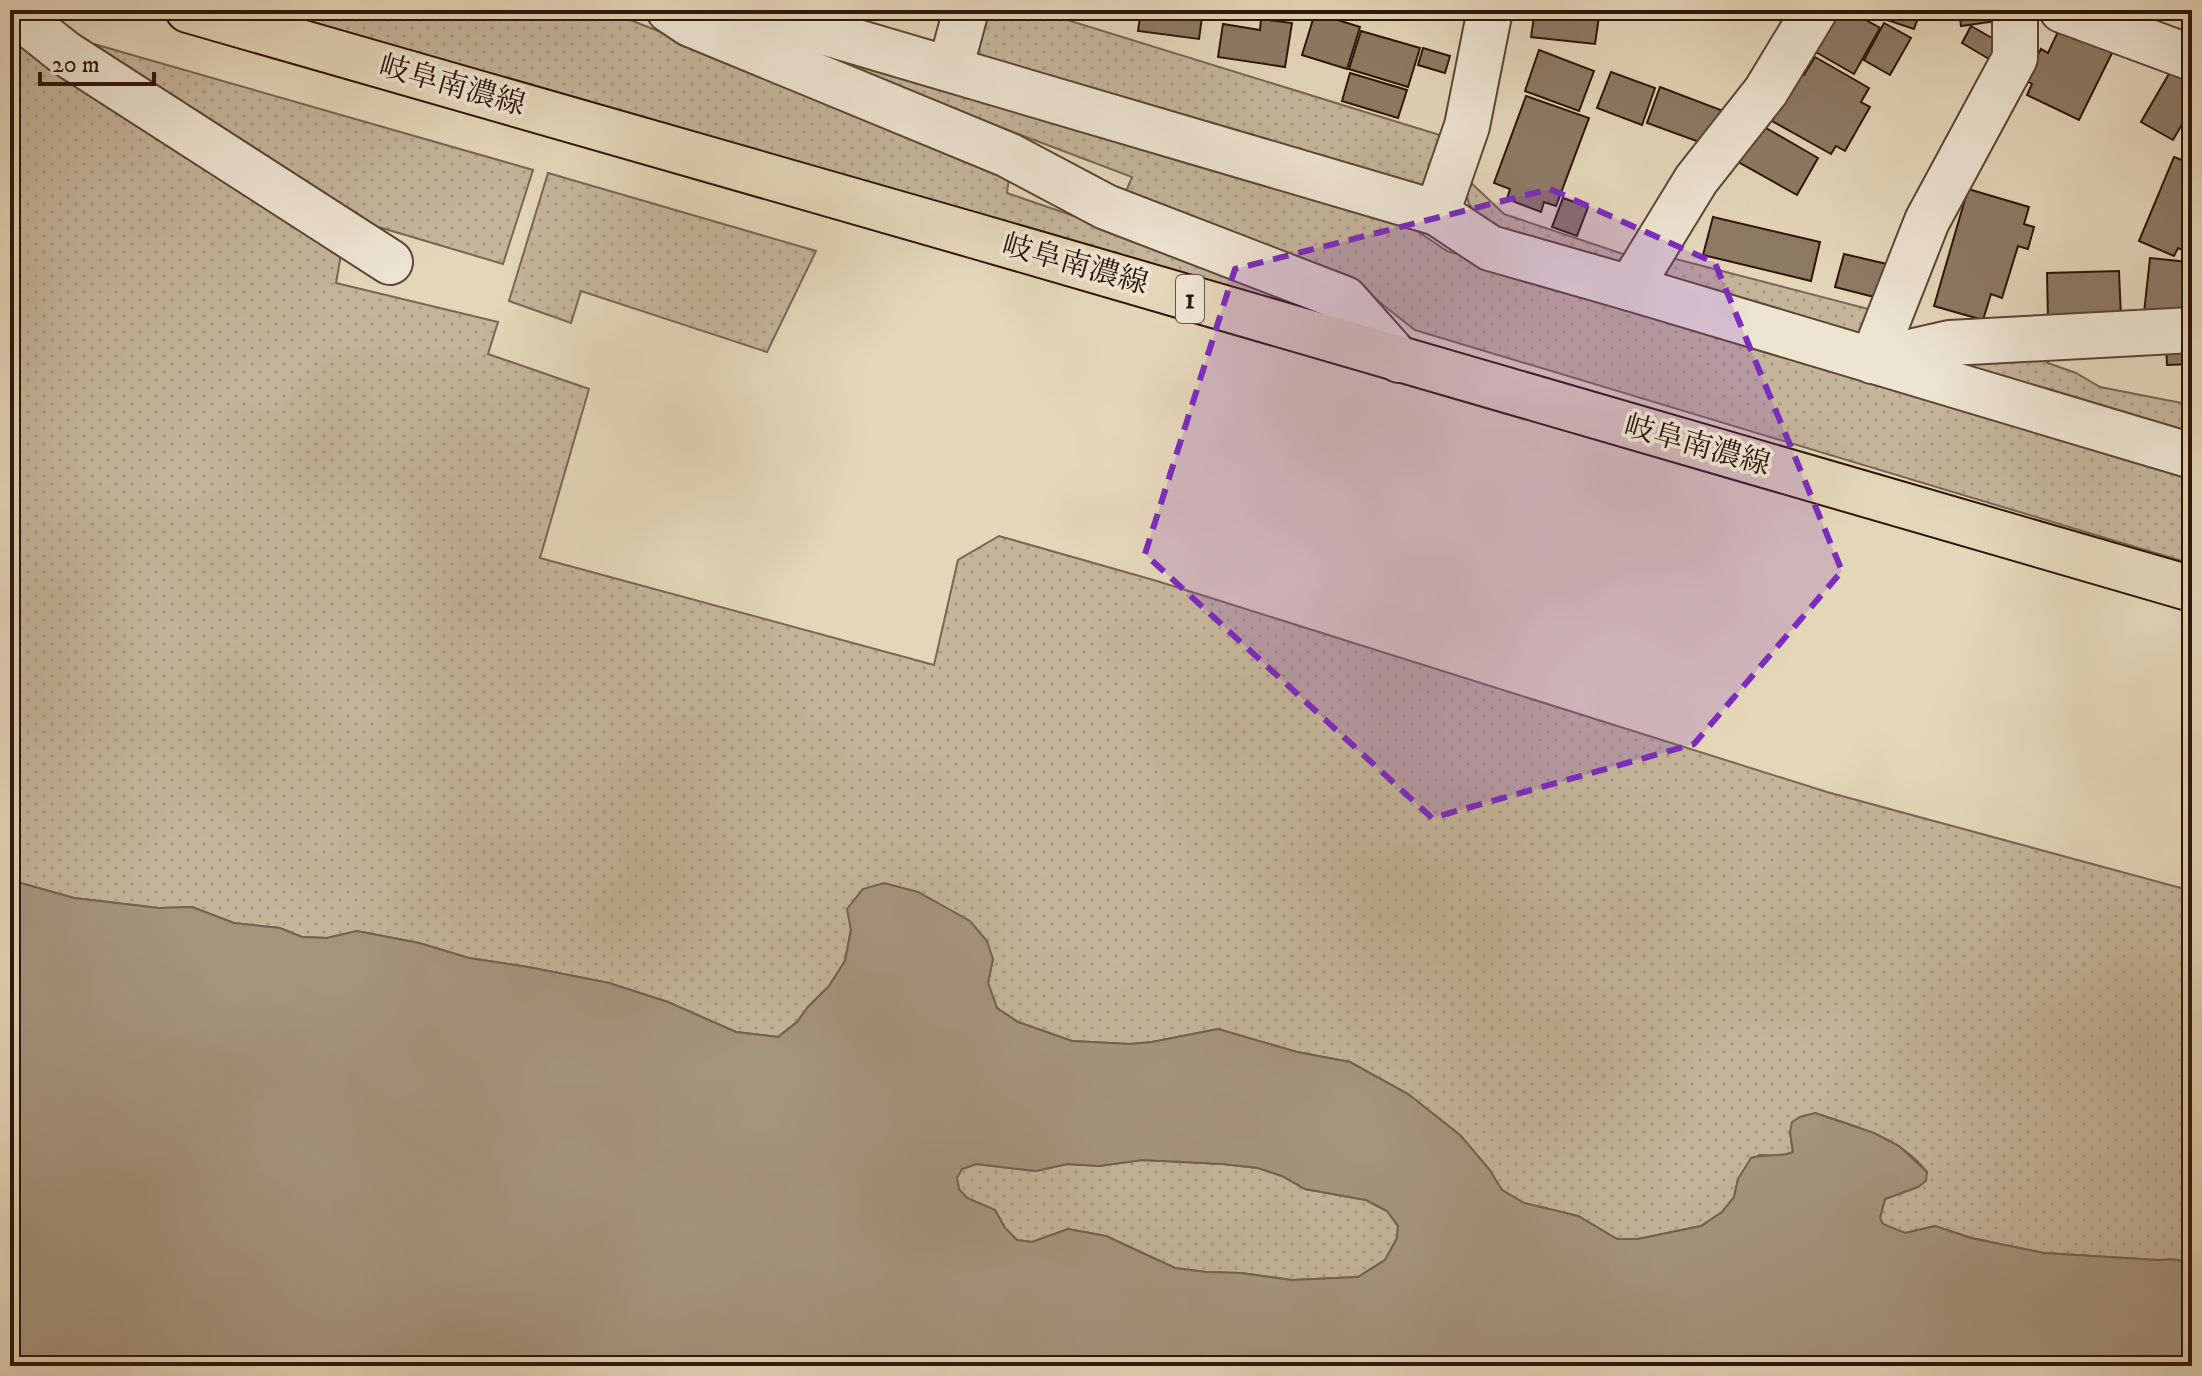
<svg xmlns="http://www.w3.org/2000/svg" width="2202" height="1376" font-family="'IM FELL DW Pica','Noto Serif JP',serif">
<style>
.grass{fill:url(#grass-dots);stroke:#7a6653;stroke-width:2}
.water{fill:#a6957e;stroke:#766250;stroke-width:2;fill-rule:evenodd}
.building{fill:#8d7a65;stroke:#2f160b;stroke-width:2}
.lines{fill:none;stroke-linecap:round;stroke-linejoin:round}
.minor-casing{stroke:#5c4636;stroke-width:48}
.major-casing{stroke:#2f160b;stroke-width:48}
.minor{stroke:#ede4d2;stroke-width:44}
.major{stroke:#e4d6b9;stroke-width:44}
.marked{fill:#7b2cbf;fill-opacity:0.2;stroke:#7b2cbf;stroke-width:6;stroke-dasharray:16 10;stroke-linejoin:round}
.labels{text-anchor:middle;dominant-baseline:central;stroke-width:7;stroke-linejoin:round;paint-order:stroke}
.shield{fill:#ede4d2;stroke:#685447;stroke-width:2}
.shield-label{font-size:28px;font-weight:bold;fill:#2f160b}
.street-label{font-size:30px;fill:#2f160b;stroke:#ede4d2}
</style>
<defs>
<pattern id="grass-dots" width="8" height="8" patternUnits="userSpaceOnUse" patternTransform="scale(2)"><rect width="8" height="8" fill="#c5b59b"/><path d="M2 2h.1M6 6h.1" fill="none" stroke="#aa9b84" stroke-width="1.8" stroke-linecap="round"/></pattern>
</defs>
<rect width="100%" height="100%" fill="#e4d6b9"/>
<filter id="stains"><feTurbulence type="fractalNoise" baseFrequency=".0025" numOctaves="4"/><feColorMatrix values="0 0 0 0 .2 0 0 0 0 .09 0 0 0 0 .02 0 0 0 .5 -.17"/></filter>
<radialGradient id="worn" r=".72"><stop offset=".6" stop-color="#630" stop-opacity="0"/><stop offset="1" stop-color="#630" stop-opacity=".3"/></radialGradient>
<g class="grass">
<polygon points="263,10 605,10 1010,170 1007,193 1335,306 1334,316"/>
<polygon points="979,10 1035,10 1446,137 1431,180 1421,188 980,65 970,44"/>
<polygon points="706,16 1381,207 1447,251 1636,304 2192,470 2192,564 1415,330 1355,283 1123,199 1132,177"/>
<path d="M10,20l332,229 -6,34 162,39 -10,32 101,35 -49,169 394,107 24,-105 41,-24 158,45 670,211 365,99v376c-11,-9 -21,-8 -35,-7l-113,-7 -73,-15 -36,-12 -30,7 -22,-8 -3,-7 5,-19 33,-12 9,-15c-27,-35 -72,-46 -112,-59l-25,19 3,20 -10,4 -24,-1 -21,24 -4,18 -12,15 -21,14 -63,13h-21l-39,-23 -54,-13 -22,-13 -13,-21 -29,-34 -52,-41 -58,-32 -53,-10 -79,-23 -66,13 -22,2 -58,-3 -54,-19 -21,-14 -9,-25 5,-24 -130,-70 -15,20 3,20 -6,32 -16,25 -21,21 -11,15 -19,15 -42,-5 -68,-30 -59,-19 -81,-16 -59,-9 -50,-15 -62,-12 -30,7 -25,-1 -22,-9 -46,-5 -42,-16 -33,1 -85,-10 -64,-18z"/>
<polygon points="94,44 533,170 503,264 355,220"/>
<polygon points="548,173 816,251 767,352 581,291 571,323 509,301"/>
<polygon points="1467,179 1504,214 1641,260 1623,273 1494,235 1469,204 1464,185"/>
<polygon points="1668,257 1880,312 1863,338 1676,292 1665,272"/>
<polygon points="2035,354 2048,363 2076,373 2100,387 2192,405 2190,442 1939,357"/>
<polygon points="1142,1160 1223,1164 1258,1168 1282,1176 1305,1189 1366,1200 1387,1211 1398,1226 1397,1238 1385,1260 1358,1277 1292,1280 1241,1273 1206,1272 1175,1268 1106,1236 1068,1229 1032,1242 1017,1240 1005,1228 995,1210 967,1198 958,1189 956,1178 962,1169 976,1164 1036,1171 1067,1164 1099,1166"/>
</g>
<path class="water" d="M10,880l64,18 85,10 33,-1 42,16 46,5 22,9 25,1 30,-7 62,12 50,15 59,9 81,16 59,19 68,30 42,5 19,-15 11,-15 21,-21 16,-25 6,-31 -4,-21 16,-20 21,-6 34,9 52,29 17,20 6,18 -5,24 9,25 21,14 54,19 58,3 22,-2 66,-13 79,23 53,10 58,32 52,41 29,34 13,21 22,13 54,13 39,23h21l63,-13 21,-14 12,-15 4,-18 13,-21c14,-5 28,0 42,-6l-3,-20 2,-10 8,-5 15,-4 59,20 25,13 28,26 -1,9 -8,6 -33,12 -5,19 3,6 22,9 30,-7 36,12 73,15 113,7c14,-1 24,-2 35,7v99h-2182zM1142,1160l81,4 35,4 24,8 23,13 61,11 21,11 11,15 -1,12 -12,22 -27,17 -66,3 -51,-7 -35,-1 -31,-4 -69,-32 -38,-7 -36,13 -15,-2 -12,-12 -10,-18 -28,-12 -8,-9 -2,-11 5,-9 14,-5 60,7 31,-7 32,2z"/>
<g class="building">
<polygon points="1141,10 1203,10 1199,39 1138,31"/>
<polygon points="1535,10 1600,10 1595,44 1531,37"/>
<polygon points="1829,10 1848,10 1880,28 1854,74 1807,47"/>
<polygon points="1857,10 1921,10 1914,29"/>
<polygon points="1959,10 1996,10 1997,21 1961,26"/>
<polygon points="1315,13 1360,27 1347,69 1302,55"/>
<polygon points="1261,19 1292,23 1285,67 1218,57 1223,24 1260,30"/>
<polygon points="2064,19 2116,45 2079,120 2027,95 2032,84 2025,80 2041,49 2048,53"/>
<polygon points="1884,23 1911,38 1890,75 1864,60"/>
<polygon points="1971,26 1999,42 1989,59 1962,43"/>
<polygon points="1361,31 1420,48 1408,87 1349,69"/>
<polygon points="1423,48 1450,56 1445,73 1418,65"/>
<polygon points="1539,50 1594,71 1579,111 1525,91"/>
<polygon points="1815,57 1869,88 1861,102 1870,107 1845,151 1836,146 1831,154 1772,121 1800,73 1804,75"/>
<polygon points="2177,60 2192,68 2192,107 2173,140 2141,122"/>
<polygon points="1611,72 1655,88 1642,125 1597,108"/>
<polygon points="1350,73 1407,90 1398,118 1342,101"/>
<polygon points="1660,87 1726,112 1713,147 1647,123"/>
<polygon points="1526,96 1589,118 1556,206 1544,202 1541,212 1507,199 1510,189 1494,183"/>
<polygon points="1754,121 1818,158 1797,195 1733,159"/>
<polygon points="2174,157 2192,164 2192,254 2178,248 2174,256 2139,241"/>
<polygon points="1968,189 2029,207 2024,224 2034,227 2028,249 2018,246 2002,298 1991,294 1983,320 1934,306"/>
<polygon points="1563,198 1588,207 1577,236 1552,227"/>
<polygon points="1713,217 1820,242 1811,281 1703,255"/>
<polygon points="1844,254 1887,264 1878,298 1835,287"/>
<polygon points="2150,258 2188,262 2182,316 2144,313"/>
<polygon points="2119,271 2121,318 2048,321 2047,273"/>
<polygon points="2192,344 2192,364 2167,365 2166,345"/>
</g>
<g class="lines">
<g class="minor-casing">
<g id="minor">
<polyline points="29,10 36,30 65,53 390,262"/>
<polyline points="669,10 690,24 1008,155 1106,207 1345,299 1399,360"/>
<polyline points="748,10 1437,213 1490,248 1630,288 2192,456"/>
<polyline points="2062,10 2192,58"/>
<polyline points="950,69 966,10"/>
<polyline points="1437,213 1467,126 1490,10"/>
<polyline points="1630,288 1696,180 1766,91 1815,10"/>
<polyline points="1875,360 1950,343 2192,330"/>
<polyline points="1872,361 1927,221 2015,58 2015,10"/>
</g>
</g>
<g class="major-casing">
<polyline id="major" points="188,10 976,236 2192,589"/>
</g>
<use href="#minor" class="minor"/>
<use href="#major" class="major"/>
</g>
<path class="marked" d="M1550,189l165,74 127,308 -148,173 -262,74 -287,-264 90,-285z"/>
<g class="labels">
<rect class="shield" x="1176" y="275" width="28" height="48" rx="6"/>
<g class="shield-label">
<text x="1190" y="299">1</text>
</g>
<g class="street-label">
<text transform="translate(452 86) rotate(16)">岐阜南濃線</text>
<text transform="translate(1075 265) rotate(16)">岐阜南濃線</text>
<text transform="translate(1697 446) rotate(16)">岐阜南濃線</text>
</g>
</g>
<rect width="2202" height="1376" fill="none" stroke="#e4d6b9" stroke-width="40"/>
<rect x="12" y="12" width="2178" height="1352" fill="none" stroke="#2f160b" stroke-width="4"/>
<rect x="20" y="20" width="2162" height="1336" fill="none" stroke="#2f160b" stroke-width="2"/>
<path d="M40 72v12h114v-12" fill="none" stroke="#2f160b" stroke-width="4"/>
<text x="52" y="72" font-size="24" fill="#2f160b" stroke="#ede4d2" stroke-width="6" paint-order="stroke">20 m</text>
<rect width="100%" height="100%" filter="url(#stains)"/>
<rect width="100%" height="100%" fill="url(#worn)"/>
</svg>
